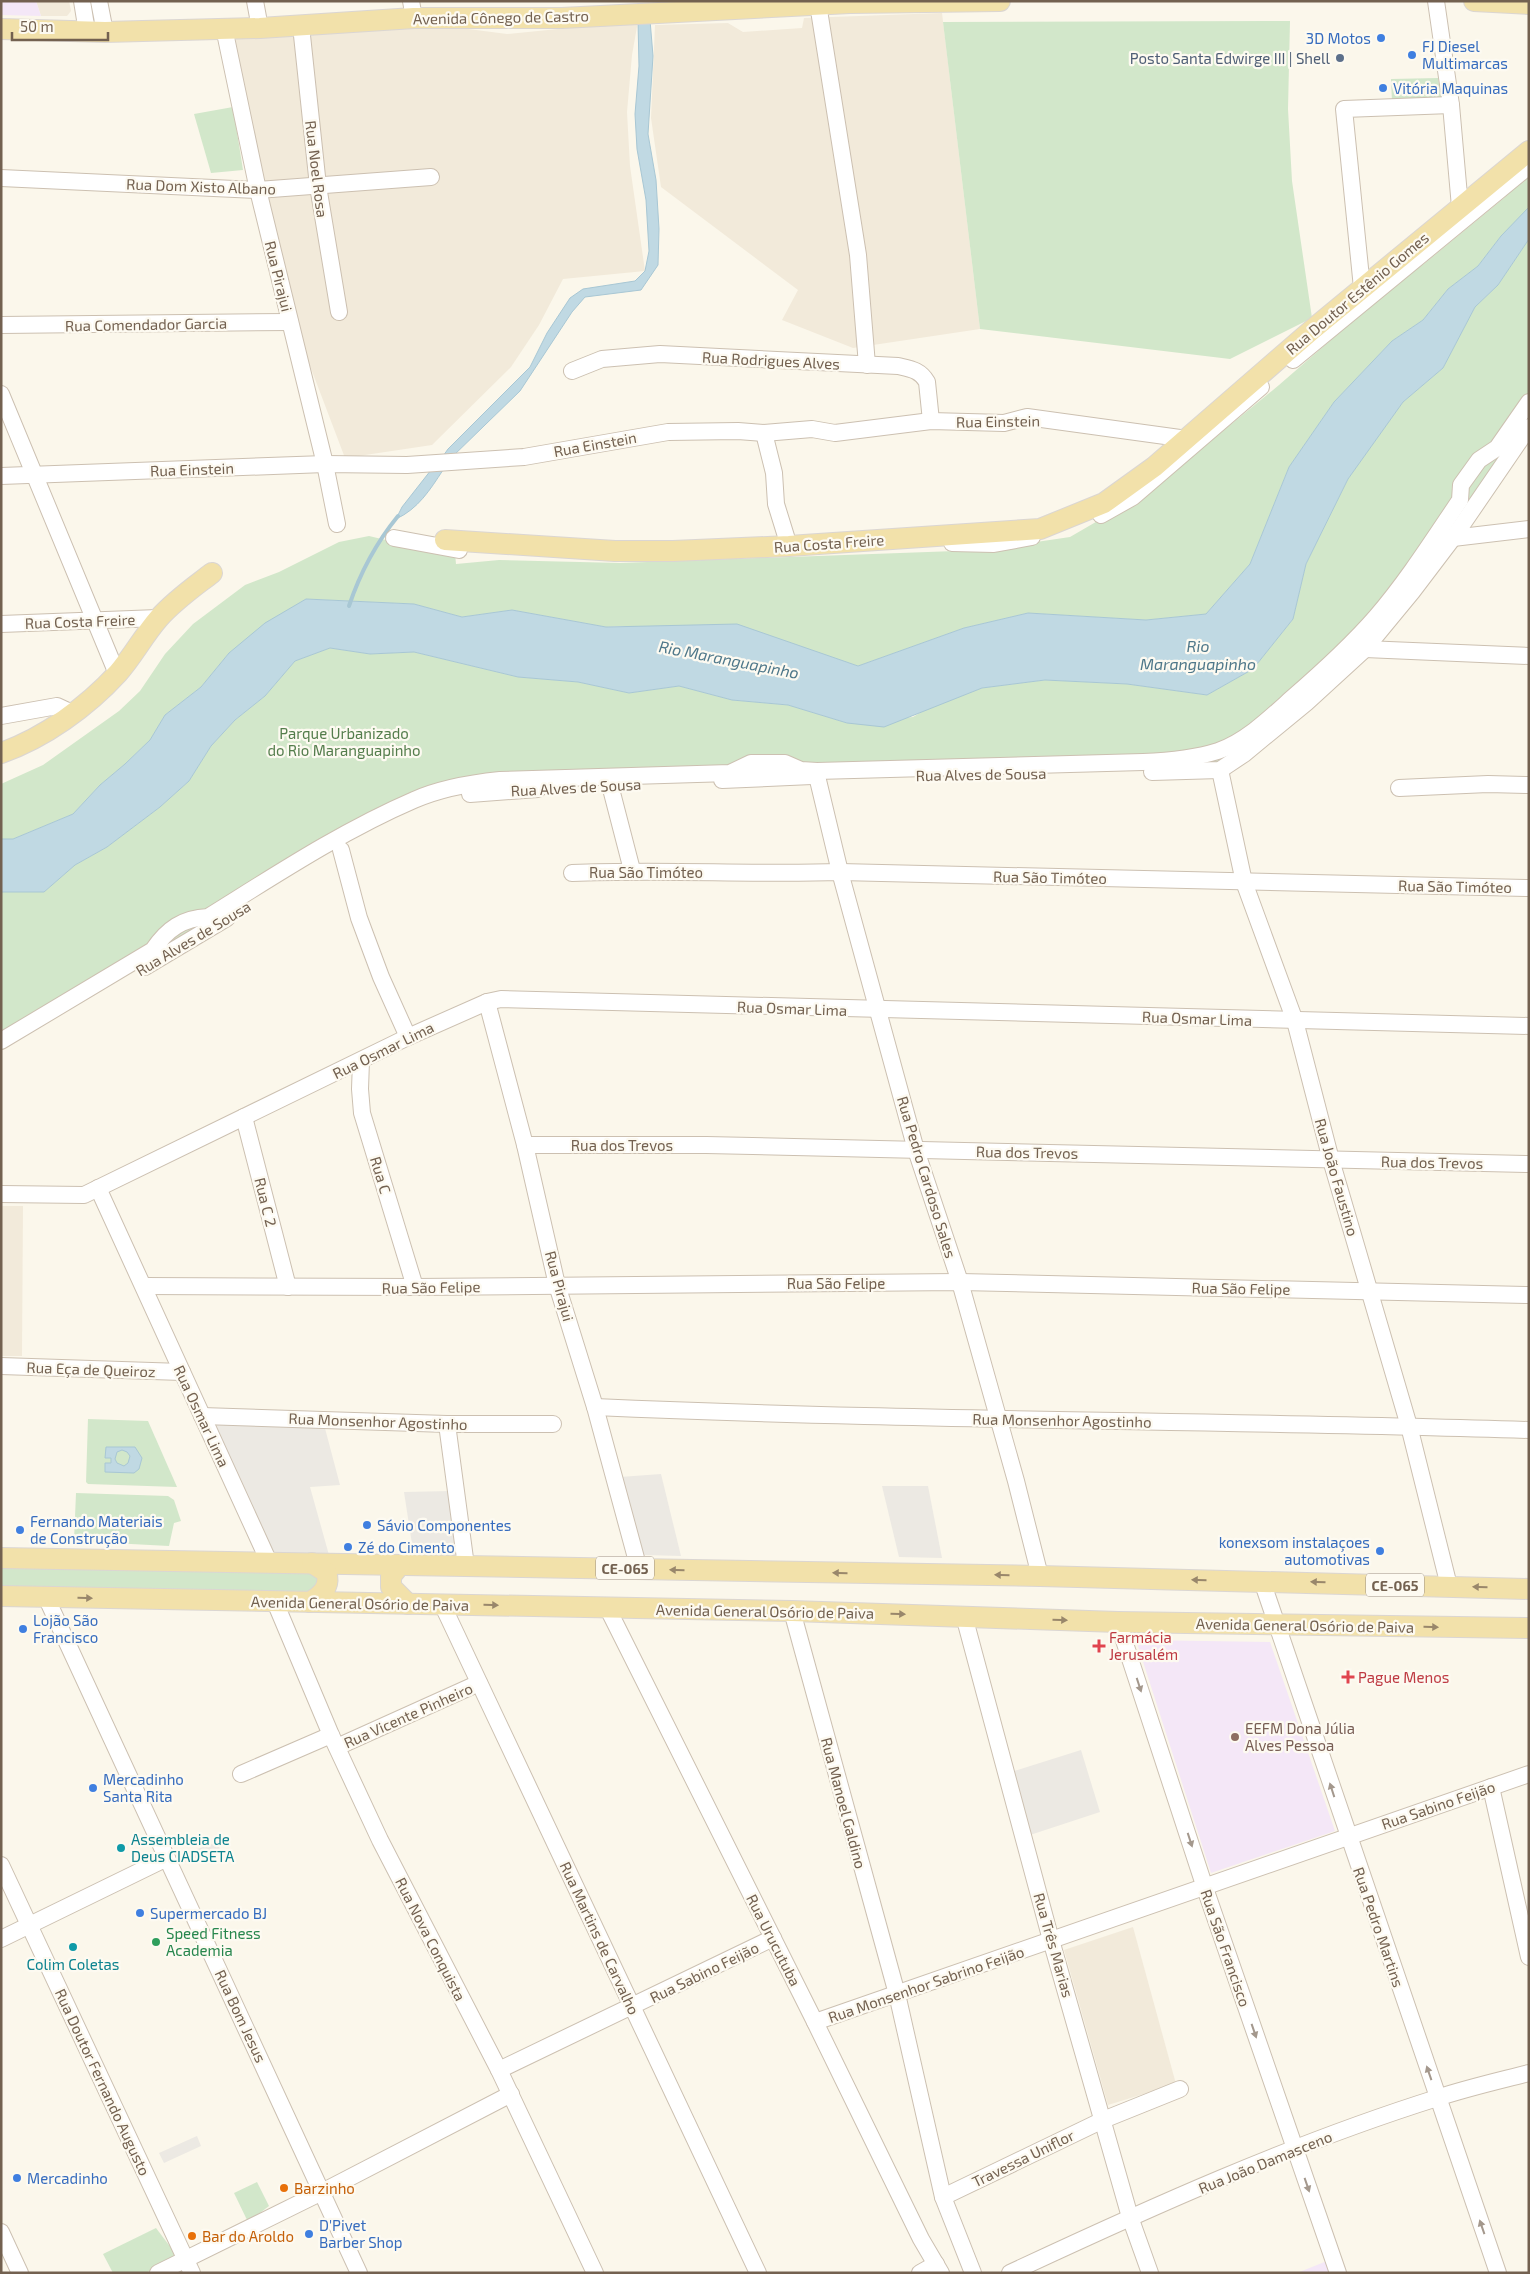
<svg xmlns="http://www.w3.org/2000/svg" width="1530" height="2274" font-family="'Exo 2',sans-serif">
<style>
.residential{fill:#f2eada}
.industrial{fill:#ece9e3}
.education{fill:#f4e7f7}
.green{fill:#d2e7ca}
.water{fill:#c0d9e3;stroke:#a8c7d4;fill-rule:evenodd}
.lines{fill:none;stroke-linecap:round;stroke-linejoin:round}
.stream{stroke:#a8c7d4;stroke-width:4}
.minor-casing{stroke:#ccc0b1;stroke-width:18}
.major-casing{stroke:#dbd6d2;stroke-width:22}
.minor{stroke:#fff;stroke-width:16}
.major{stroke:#f2e1aa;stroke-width:20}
.oneway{fill:#99876b}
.oneway2{fill:#a4988d}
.shop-dot{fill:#3f7fe0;stroke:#fdfaf1;stroke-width:2}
.service-dot{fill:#5c6f8a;stroke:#fdfaf1;stroke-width:2}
.health-dot{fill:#e0444e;stroke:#fdfaf1;stroke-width:2}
.education-dot{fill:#8d6e63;stroke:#fdfaf1;stroke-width:2}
.culture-dot{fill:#0f9aa8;stroke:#fdfaf1;stroke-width:2}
.leisure-dot{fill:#2e9e5b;stroke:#fdfaf1;stroke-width:2}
.food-dot{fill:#e8710a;stroke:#fdfaf1;stroke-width:2}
.labels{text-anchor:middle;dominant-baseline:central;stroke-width:4.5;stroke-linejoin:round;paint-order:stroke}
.shield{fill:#fdfaf1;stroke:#9c8f80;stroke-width:1}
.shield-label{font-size:14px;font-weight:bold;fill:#736150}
.street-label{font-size:15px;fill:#736150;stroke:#fdfaf1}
.shop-label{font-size:15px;fill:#366cbe;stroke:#fdfaf1;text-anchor:start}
.service-label{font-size:15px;fill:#4e5e75;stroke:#fdfaf1;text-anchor:end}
.park-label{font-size:15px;fill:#547d4c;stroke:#fdfaf1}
.health-label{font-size:15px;fill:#be3a42;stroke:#fdfaf1;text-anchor:start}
.education-label{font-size:15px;fill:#785e54;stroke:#fdfaf1;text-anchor:start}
.culture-label{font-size:15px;fill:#0d838f;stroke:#fdfaf1;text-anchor:start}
.leisure-label{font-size:15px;fill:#27864d;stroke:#fdfaf1;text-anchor:start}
.food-label{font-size:15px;fill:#c56008;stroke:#fdfaf1;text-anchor:start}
.water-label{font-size:16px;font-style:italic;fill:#4f788a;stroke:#fdfaf1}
</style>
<rect width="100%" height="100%" fill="#fbf7eb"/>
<g class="residential">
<polygon points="36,1 69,1 71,11 67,16 41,16"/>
<polygon points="942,13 980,329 853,348 782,320 798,290 661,187 651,118 655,25 728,23 743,32 802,28 804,18"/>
<polygon points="638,21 632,55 627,112 630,166 645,271 563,279 539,325 511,367 432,445 345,458 293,321 231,37 422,23 507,34"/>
<polygon points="1,1206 23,1206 22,1356 1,1356"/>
<polygon points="1133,1927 1176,2084 1108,2105 1064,1950"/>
</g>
<g class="industrial">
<polygon points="209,1417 322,1417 340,1485 310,1487 329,1555 271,1554"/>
<polygon points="661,1474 681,1556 645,1555 638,1550 620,1477"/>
<polygon points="882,1486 928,1486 942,1558 899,1557"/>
<polygon points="451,1491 460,1557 414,1557 404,1492"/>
<polygon points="1081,1750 1100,1812 1027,1836 1011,1772"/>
<polygon points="218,1842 220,1850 179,1864 176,1856"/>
<polygon points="197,2136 201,2146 164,2163 159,2153"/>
</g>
<g class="education">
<polygon points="1,1 36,1 41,16 1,15"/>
<polygon points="1140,1640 1270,1642 1335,1831 1211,1873 1137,1643"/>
<polygon points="1327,2261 1332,2273 1297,2273"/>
</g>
<g class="green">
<polygon points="1290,21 1288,109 1292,181 1312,318 1230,359 980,329 943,22"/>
<polygon points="1438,78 1442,102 1392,102 1391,79"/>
<polygon points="233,107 243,170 211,173 194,114"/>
<polygon points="1529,173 1529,207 1519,219 1501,236 1478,266 1448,289 1423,320 1392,341 1334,402 1289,467 1250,564 1206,614 1146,620 1028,613 964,628 858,666 803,648 621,626 606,627 512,610 462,617 414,604 306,599 229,653 201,687 165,715 150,740 125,764 100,785 73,814 13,839 1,839 1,784 43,765 119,711 140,691 165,654 193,624 245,585 279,572 339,542 369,536 407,545 455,553 456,564 499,560 620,563 983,550 1070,537 1151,490 1279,385 1385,293 1425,263 1504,198"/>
<polygon points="1529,239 1529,415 1444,539 1360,644 1220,763 896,768 460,791 431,800 356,834 1,1046 1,892 44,892 75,865 107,847 160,807 189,781 211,746 235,720 265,696 295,661 330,648 370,654 414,652 518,677 578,682 629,693 679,686 732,700 788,705 847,723 913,717 928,708 982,688 1045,680 1127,684 1207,695 1253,669 1293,619 1306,564 1348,479 1403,402 1443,368 1475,307 1498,285"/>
<polygon points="88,1419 148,1421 177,1487 88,1484 86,1482"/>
<polygon points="76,1493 168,1496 174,1500 181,1521 174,1523 169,1546 74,1541"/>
<polygon points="1,1566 315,1571 320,1574 312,1594 1,1587"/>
<polygon points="257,2182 269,2206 248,2222 234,2193"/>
<polygon points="156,2228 178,2257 146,2273 113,2273 103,2254"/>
</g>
<g class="water">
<polygon points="650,20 653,56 648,134 656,180 659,229 658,265 641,290 585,297 572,312 520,391 450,459 441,459 448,449 530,367 547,333 570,298 583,289 635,281 645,271 649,251 646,200 637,149 635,114 639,66 638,21"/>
<polygon points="1529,207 1529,239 1498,285 1475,307 1443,368 1403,402 1348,479 1306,564 1293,619 1253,669 1207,695 1127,684 1045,680 982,688 884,727 847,723 788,705 732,700 679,686 629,693 578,682 518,677 414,652 370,654 330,648 295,661 265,696 235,720 211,746 189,781 160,807 107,847 75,865 44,892 1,892 1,839 13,839 73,814 100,785 125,764 150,740 165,715 201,687 229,653 265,623 306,599 414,604 462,617 512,610 606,627 737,624 858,666 964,628 1028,613 1146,620 1206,614 1250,564 1289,467 1334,402 1392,341 1423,320 1448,289 1478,266 1501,236"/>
<path d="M431,470h12c-13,20 -25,39 -47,49l6,-12z"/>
<path d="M106,1447h29l7,11 -3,11 -5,4 -29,-1v-9h6v-5h-6zM122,1450l5,2 3,4 -2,7 -4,3 -7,-3 -2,-4 2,-7z"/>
</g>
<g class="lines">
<path class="stream" d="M349,606c11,-33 27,-63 49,-90"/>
<g class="minor-casing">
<g id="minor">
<polyline points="82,1 87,32"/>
<polyline points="99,1 105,32"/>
<polyline points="255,1 260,28"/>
<polyline points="411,1 414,18"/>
<polyline points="1436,1 1451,105 1460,207"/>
<polyline points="818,4 858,255 867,365"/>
<polyline points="301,26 318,186 339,312"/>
<polyline points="224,28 258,190 325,464 337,524"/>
<polyline points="1,178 258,190 431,177"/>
<polyline points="1362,288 1344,109 1451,105"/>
<polyline points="1,325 290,322"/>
<polyline points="1293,360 1529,166"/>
<path d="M572,371l30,-12 58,-5 238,12c13,3 22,4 29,16l4,39"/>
<polyline points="1,394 115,669 119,672"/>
<polyline points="764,433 774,473 776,504 789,546"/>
<polyline points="1,476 325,464 407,465 524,457 668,432 738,431 764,433 812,429 835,433 931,421 1004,423 1027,417 1187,439"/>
<polyline points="1101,515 1133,497 1261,387"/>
<polyline points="394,538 459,550"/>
<polyline points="1453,538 1529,529"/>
<polyline points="952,543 994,544 1032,537"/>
<polyline points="1,624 158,618"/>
<polyline points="1365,649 1529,656"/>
<polyline points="1,716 57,706 72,713"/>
<polyline points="1220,770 1244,882 1295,1021 1331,1160 1409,1426 1449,1586"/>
<polyline points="1152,772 1220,770 1244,754 1306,703 1365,649 1412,592 1453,538 1529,427"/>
<polyline points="817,776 840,872 916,1150 960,1282 1016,1481 1040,1576"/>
<polyline points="722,780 812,776"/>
<polyline points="610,785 632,870"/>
<polyline points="1399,788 1488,784 1529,785"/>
<polyline points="470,794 538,789"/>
<polyline points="341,850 359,918 381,977 408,1037"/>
<path d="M572,873c90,-4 179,2 268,-1l689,16"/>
<polyline points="145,967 227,918"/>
<polyline points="487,1002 525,1145 557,1285 595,1407 639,1569"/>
<path d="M1,1041l152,-91c14,-21 30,-32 55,-33 66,-41 134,-86 206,-117 27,-12 57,-17 86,-20l230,-7 21,-10h34l16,7 16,1 326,-9c25,-1 50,-3 75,-11 27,-9 52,-33 73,-52 30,-26 59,-52 85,-82 31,-36 57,-77 84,-117l1,-15 18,-25 18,-12 32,-46"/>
<polyline points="361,1061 360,1089 362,1113 415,1287"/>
<polyline points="244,1117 288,1287"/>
<polyline points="525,1145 706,1145 1529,1164"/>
<polyline points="98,1188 269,1562"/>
<polyline points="1,1194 84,1195 408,1037 487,1002 501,999 1529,1026"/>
<polyline points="144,1286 415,1287 960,1282 1529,1295"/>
<polyline points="1,1366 182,1372"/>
<path d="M595,1407c311,14 623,13 934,23"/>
<polyline points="202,1416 447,1424 553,1424"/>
<polyline points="447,1424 466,1566"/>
<polyline points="1262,1581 1498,2273"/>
<polyline points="46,1597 359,2273"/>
<polyline points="275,1602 331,1735 380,1840 499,2070 595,2273"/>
<polyline points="442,1604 758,2273"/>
<polyline points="607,1607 815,2022 921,2239 941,2273"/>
<polyline points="792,1611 897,1994 943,2197 973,2273"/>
<polyline points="964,1616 1051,1940 1130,2217 1150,2273"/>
<polyline points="1118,1622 1207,1894 1338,2273"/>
<polyline points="337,1747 479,1683"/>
<polyline points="241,1774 331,1735"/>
<polyline points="1491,1787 1529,1957"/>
<polyline points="1,1865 192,2273"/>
<polyline points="1,1939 167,1858"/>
<polyline points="815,2022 1529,1774"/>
<polyline points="499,2070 773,1938"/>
<polyline points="943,2197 1103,2120 1180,2089"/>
<polyline points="1,2232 20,2273"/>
<polyline points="158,2273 322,2192 511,2094"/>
<polyline points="920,2273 936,2264"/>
<path d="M1010,2273c139,-65 281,-129 427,-175 30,-10 61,-17 92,-25"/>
</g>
</g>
<g class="major-casing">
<g id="major">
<polyline points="1474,1 1529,4"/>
<polyline points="1,29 105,32 260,28 414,18 562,18 850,3 1000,1"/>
<polyline points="445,540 615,551 673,551 789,546 1040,529 1104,503 1154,467 1313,329 1529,151"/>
<path d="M1,753c43,-15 86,-46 117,-80 15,-17 26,-38 41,-55 16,-18 35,-31 53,-45"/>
<polyline points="1,1558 1040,1576 1529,1589"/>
<polyline points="400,1565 391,1576 391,1587 408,1604"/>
<polyline points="1,1596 792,1611 1118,1622 1529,1628"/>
<path d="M310,1602c12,-7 21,-16 16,-30l-14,-9"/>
</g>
</g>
<use href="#minor" class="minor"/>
<use href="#major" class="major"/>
</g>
<defs><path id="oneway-solid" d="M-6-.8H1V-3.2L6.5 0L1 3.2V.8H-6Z" transform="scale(1.25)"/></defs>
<g class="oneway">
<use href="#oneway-solid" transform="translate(677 1570) rotate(-178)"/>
<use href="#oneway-solid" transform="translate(840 1573) rotate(-179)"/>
<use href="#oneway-solid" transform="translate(1002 1575) rotate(-179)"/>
<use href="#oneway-solid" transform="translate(1199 1580) rotate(-179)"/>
<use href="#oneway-solid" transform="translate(1318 1582) rotate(-178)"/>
<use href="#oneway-solid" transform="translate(1480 1587) rotate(-178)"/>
<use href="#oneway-solid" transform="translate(85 1598) rotate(1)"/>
<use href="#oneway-solid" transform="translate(491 1605) rotate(1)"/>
<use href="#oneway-solid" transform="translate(898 1614) rotate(2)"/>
<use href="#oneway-solid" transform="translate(1060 1620) rotate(2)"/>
<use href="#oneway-solid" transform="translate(1431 1627) rotate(1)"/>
</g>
<g class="oneway2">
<use href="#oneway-solid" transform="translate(1139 1685) rotate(72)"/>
<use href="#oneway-solid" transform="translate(1332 1790) rotate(-108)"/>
<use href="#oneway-solid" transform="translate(1190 1840) rotate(72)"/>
<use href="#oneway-solid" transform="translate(1254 2031) rotate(71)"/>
<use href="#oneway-solid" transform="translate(1429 2073) rotate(-109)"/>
<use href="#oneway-solid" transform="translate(1307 2185) rotate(71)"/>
<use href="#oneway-solid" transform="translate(1482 2227) rotate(-109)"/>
</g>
<g class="shop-dot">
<circle cx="1381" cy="38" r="5"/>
<circle cx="1412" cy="55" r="5"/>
<circle cx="1383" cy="88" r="5"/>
<circle cx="367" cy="1525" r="5"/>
<circle cx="20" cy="1530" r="5"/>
<circle cx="348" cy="1547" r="5"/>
<circle cx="1380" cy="1551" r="5"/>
<circle cx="23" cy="1629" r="5"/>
<circle cx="93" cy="1788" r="5"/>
<circle cx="140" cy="1913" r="5"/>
<circle cx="17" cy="2178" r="5"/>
<circle cx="309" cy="2234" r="5"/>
</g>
<circle class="service-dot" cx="1340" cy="58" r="5"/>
<g class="health-dot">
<path d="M1096.5 1638.5h5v5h5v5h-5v5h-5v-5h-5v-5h5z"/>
<path d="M1345.5 1669.5h5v5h5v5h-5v5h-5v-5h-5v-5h5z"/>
</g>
<circle class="education-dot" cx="1235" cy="1737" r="5"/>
<g class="culture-dot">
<circle cx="121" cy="1848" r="5"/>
<circle cx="73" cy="1947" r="5"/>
</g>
<circle class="leisure-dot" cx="156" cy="1942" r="5"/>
<g class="food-dot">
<circle cx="284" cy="2188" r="5"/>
<circle cx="192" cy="2236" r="5"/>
</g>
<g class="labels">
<g class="shield">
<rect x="596" y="1556.5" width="58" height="23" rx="4"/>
<rect x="1366" y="1573.5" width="58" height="23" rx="4"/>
</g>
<g class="shield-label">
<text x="625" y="1568">CE-065</text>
<text x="1395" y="1585">CE-065</text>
</g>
<g class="street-label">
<text transform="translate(501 17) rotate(-1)">Avenida Cônego de Castro</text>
<text transform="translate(317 169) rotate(83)">Rua Noel Rosa</text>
<text transform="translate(201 186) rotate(2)">Rua Dom Xisto Albano</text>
<text transform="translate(279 276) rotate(76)">Rua Pirajui</text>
<text transform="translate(1357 293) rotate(-40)">Rua Doutor Estênio Gomes</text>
<text transform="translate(146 324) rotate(-1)">Rua Comendador Garcia</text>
<text transform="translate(771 360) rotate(3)">Rua Rodrigues Alves</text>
<text transform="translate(998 421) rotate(-1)">Rua Einstein</text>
<text transform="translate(595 444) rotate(-10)">Rua Einstein</text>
<text transform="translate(192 469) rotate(-2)">Rua Einstein</text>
<text transform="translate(829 543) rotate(-4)">Rua Costa Freire</text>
<text transform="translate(80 621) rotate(-2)">Rua Costa Freire</text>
<text transform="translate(981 774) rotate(-1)">Rua Alves de Sousa</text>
<text transform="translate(576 787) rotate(-3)">Rua Alves de Sousa</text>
<text x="646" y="872">Rua São Timóteo</text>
<text transform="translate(1050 877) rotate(1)">Rua São Timóteo</text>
<text transform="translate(1455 886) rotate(1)">Rua São Timóteo</text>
<text transform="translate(193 938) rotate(-31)">Rua Alves de Sousa</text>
<text transform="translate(792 1008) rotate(2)">Rua Osmar Lima</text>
<text transform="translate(1197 1018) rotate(2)">Rua Osmar Lima</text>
<text transform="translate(383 1050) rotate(-26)">Rua Osmar Lima</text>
<text x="622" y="1145">Rua dos Trevos</text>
<text transform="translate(1027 1152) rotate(1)">Rua dos Trevos</text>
<text transform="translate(1432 1162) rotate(1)">Rua dos Trevos</text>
<text transform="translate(381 1175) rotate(73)">Rua C</text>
<text transform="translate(927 1177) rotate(73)">Rua Pedro Cardoso Sales</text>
<text transform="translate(1337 1177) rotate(74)">Rua João Faustino</text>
<text transform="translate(266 1202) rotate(76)">Rua C 2</text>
<text x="836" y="1283">Rua São Felipe</text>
<text transform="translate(560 1286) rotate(75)">Rua Pirajui</text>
<text transform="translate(431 1287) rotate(-1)">Rua São Felipe</text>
<text transform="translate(1241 1288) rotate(1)">Rua São Felipe</text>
<text transform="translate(91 1369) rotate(2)">Rua Eça de Queiroz</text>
<text transform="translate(202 1416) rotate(65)">Rua Osmar Lima</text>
<text transform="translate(1062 1420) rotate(1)">Rua Monsenhor Agostinho</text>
<text transform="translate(378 1421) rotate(2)">Rua Monsenhor Agostinho</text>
<text transform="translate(360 1603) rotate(1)">Avenida General Osório de Paiva</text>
<text transform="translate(765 1611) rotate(1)">Avenida General Osório de Paiva</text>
<text transform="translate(1305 1625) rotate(1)">Avenida General Osório de Paiva</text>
<text transform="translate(408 1715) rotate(-24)">Rua Vicente Pinheiro</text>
<text transform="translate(844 1803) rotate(75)">Rua Manoel Galdino</text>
<text transform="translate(1438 1805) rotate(-19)">Rua Sabino Feijão</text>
<text transform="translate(1379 1927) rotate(71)">Rua Pedro Martins</text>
<text transform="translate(600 1938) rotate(65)">Rua Martins de Carvalho</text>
<text transform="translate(431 1939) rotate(63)">Rua Nova Conquista</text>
<text transform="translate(774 1940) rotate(63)">Rua Urucutuba</text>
<text transform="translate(1054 1945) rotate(74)">Rua Três Marias</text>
<text transform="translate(1226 1948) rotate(71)">Rua São Francisco</text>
<text transform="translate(704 1972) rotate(-26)">Rua Sabino Feijão</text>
<text transform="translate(926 1984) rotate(-19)">Rua Monsenhor Sabrino Feijão</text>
<text transform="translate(241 2016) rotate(65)">Rua Bom Jesus</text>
<text transform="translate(103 2082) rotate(65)">Rua Doutor Fernando Augusto</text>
<text transform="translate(1023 2158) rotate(-26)">Travessa Uniflor</text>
<text transform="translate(1265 2162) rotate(-22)">Rua João Damasceno</text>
</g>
<g class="shop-label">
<text x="1371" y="38" text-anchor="end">3D Motos</text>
<text x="1422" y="46">FJ Diesel<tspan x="1422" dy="17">Multimarcas</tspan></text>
<text x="1393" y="88">Vitória Maquinas</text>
<text x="30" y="1521">Fernando Materiais<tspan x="30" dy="17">de Construção</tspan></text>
<text x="377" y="1525">Sávio Componentes</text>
<text x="1370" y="1542" text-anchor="end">konexsom instalaçoes<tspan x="1370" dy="17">automotivas</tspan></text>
<text x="358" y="1547">Zé do Cimento</text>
<text x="33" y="1620">Lojão São<tspan x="33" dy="17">Francisco</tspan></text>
<text x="103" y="1779">Mercadinho<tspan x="103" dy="17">Santa Rita</tspan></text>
<text x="150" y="1913">Supermercado BJ</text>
<text x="27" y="2178">Mercadinho</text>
<text x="319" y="2225">D'Pivet<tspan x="319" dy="17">Barber Shop</tspan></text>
</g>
<g class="service-label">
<text x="1330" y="58">Posto Santa Edwirge III | Shell</text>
</g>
<g class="park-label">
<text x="344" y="733">Parque Urbanizado<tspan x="344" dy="17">do Rio Maranguapinho</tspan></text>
</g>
<g class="health-label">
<text x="1109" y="1637">Farmácia<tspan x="1109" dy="17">Jerusalém</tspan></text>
<text x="1358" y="1677">Pague Menos</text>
</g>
<g class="education-label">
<text x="1245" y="1728">EEFM Dona Júlia<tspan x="1245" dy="17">Alves Pessoa</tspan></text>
</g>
<g class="culture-label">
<text x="131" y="1839">Assembleia de<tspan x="131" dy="17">Deus CIADSETA</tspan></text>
<text x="73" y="1964" text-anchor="middle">Colim Coletas</text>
</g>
<g class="leisure-label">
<text x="166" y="1933">Speed Fitness<tspan x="166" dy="17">Academia</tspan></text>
</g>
<g class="food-label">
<text x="294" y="2188">Barzinho</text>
<text x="202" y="2236">Bar do Aroldo</text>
</g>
<g class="water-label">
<text x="1198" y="645">Rio<tspan x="1198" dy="18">Maranguapinho</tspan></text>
<text transform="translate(729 659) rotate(11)">Rio Maranguapinho</text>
</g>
</g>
<rect width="1530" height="2274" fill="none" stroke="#736150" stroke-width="5"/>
<path d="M12 32v8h96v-8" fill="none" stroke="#736150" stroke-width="2.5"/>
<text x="20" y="32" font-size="15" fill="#736150" stroke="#fdfaf1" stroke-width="4" paint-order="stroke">50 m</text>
</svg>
